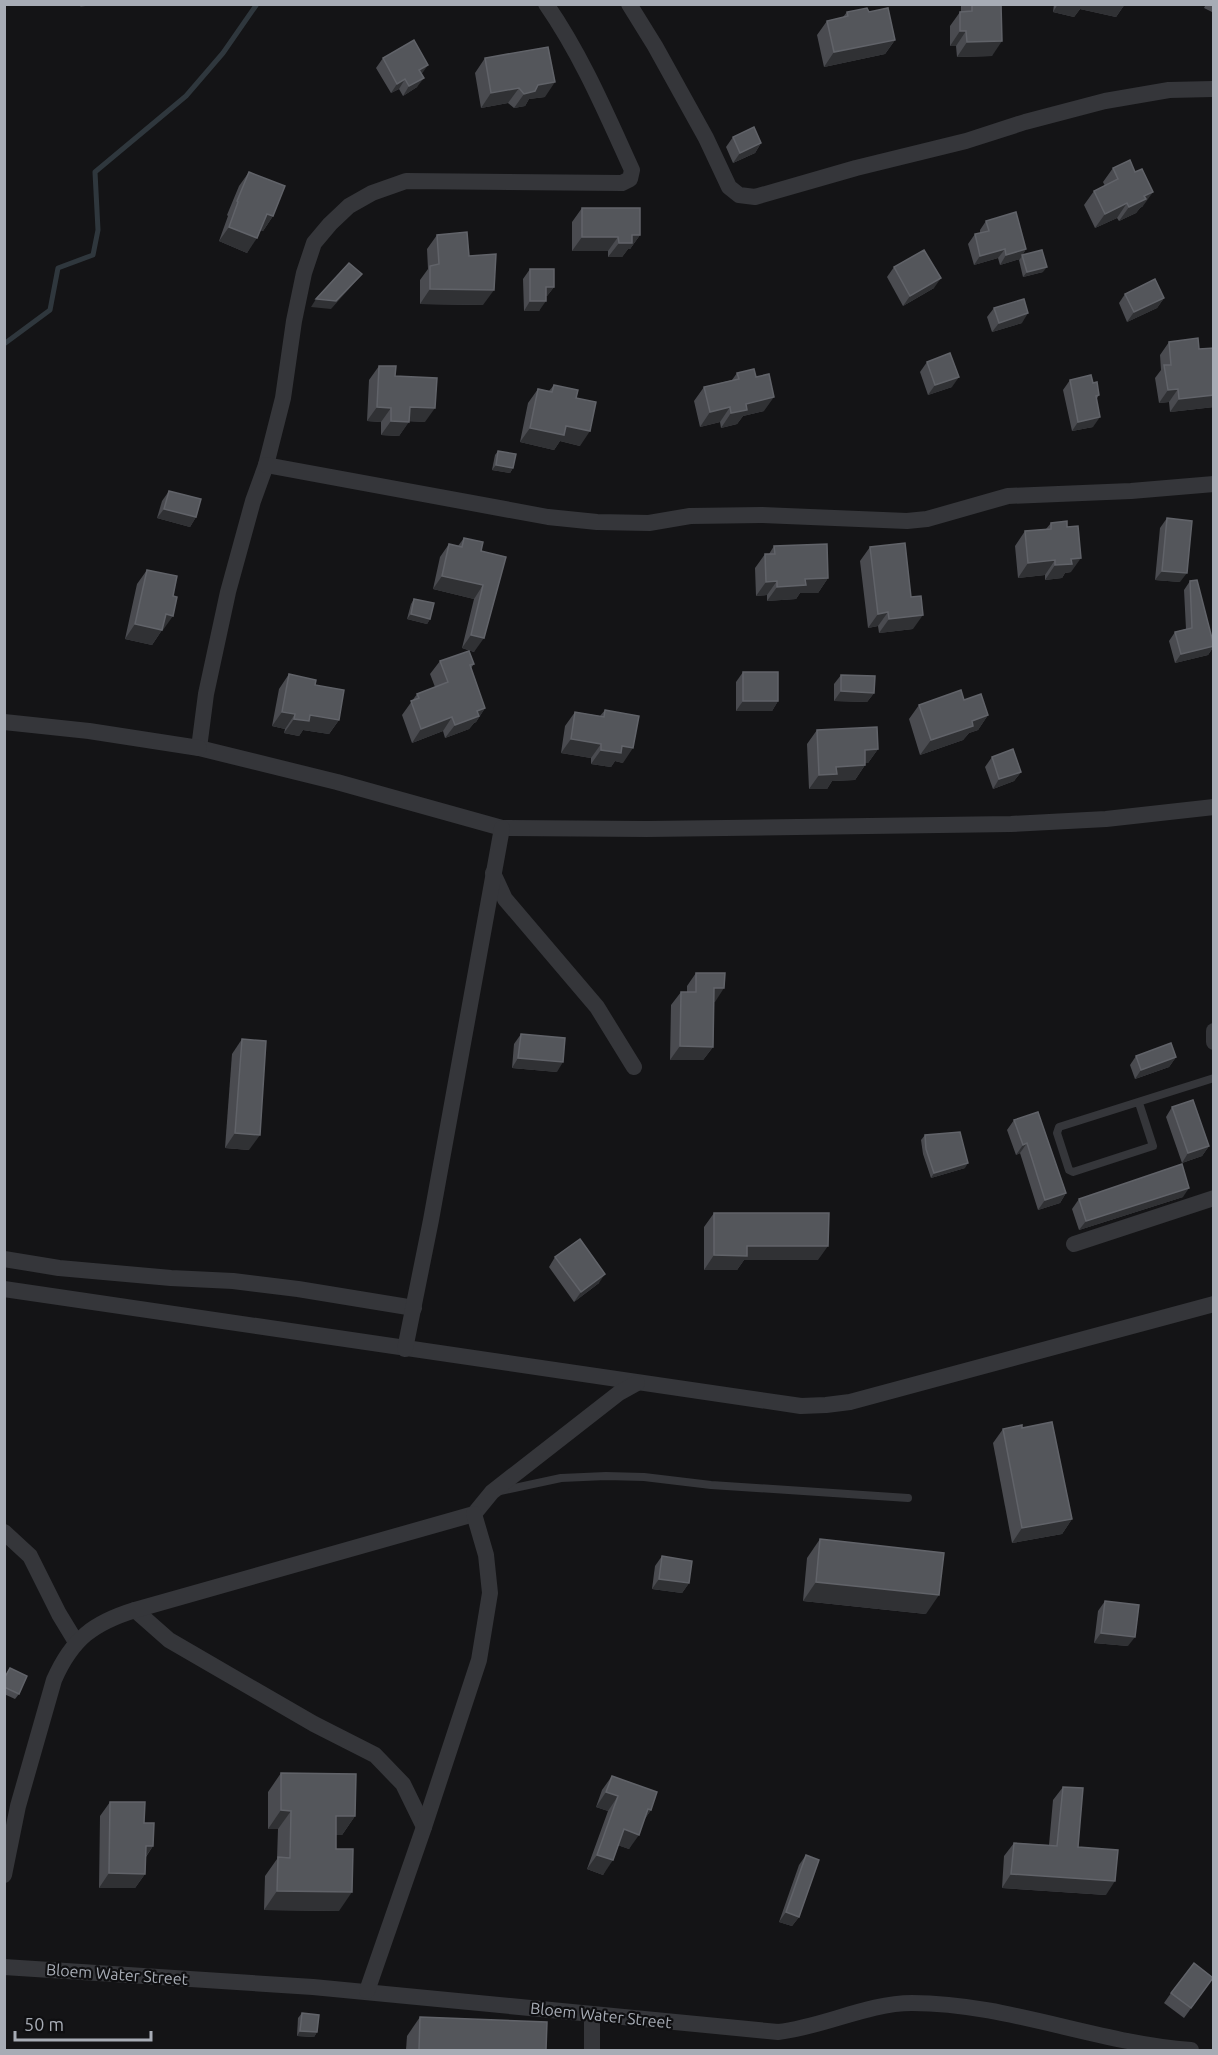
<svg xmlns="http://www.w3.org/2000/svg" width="1218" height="2055" font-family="Ubuntu,sans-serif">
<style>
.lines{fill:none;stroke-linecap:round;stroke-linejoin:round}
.stream{stroke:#2f373d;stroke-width:5}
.service{stroke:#35363a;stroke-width:8}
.minor{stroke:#35363a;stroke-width:16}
.wall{fill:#4a4b50}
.shaded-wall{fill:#303134}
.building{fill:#54565b;stroke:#616369;stroke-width:1.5}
.labels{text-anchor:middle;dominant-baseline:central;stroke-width:4.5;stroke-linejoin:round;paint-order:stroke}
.street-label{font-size:16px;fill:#a7acb5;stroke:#0f0f11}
</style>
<rect width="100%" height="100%" fill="#141416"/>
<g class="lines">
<polyline class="stream" points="4,344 50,310 58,268 93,255 98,230 95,172 186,96 223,53 257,4"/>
<g class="service">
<polyline points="1139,1103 1153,1146 1073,1172 1069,1170 1057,1133 1059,1127 1214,1078"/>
<polyline points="500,1491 561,1478 606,1476 644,1477 711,1485 908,1498"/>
</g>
<g class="minor">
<path d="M546,4c36,52 60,109 86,166l-2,9 -8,4 -216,-2 -34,12 -23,13 -19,18 -16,19 -10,30 -10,48 -11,77 -17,67 -13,36 -25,91 -22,102 -7,54 138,34 165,46 145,1 364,-5 95,-5 108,-12"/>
<polyline points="629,4 655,46 706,138 729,187 739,195 755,197 856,168 966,141 1025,122 1105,101 1169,90 1213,89"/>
<polyline points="266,465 548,517 597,522 649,523 690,516 762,515 907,521 927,519 1008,496 1131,491 1214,484"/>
<polyline points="4,722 89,731 199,748"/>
<polyline points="493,873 505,899 597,1007 634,1067"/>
<polyline points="1214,1031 1214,1042"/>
<polyline points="1074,1244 1214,1198"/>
<polyline points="4,1259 59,1268 171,1278 233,1281 298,1289 414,1308"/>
<polyline points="4,1289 801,1406 826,1405 850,1402 1214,1304"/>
<polyline points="405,1349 431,1220 502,828"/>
<polyline points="4,1532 30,1556 59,1614 76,1642"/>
<polyline points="135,1610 169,1640 314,1724 375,1755 403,1784 424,1827"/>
<path d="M4,1875l14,-69 36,-126c18,-41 39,-57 81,-70l339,-96 18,-22 127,-99 18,-10"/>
<path d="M4,1967l309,20 465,45c45,-5 90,-29 134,-29 94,0 185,40 279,47"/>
<polyline points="367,1991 424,1827 479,1660 490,1593 486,1555 474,1514"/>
<polyline points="592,2015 592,2050"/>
</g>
</g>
<g class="wall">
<polygon points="961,4 1001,4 992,56 957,57 956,46 950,46 950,26 960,12 961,12"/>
<polygon points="1054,4 1125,4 1116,17 1080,9 1074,17 1053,12"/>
<polygon points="1206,4 1214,4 1214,13 1204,8"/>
<polygon points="847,12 869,12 895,40 885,54 824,67 817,35 827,21 843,17"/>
<polygon points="383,58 422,74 417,87 403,96 399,89 391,93 376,68"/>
<polygon points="485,58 545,97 529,99 525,106 514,108 508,103 481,108 475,73"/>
<polygon points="733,137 761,143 755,153 733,163 726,147"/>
<polygon points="1113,168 1143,206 1140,208 1136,213 1119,221 1117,218 1095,228 1084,205 1094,191 1105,186 1103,182"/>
<polygon points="249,172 273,216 263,231 260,230 247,253 219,241 228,216 227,215 239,186"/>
<polygon points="582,208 640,235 630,249 628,249 622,257 608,257 608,251 572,251 572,222"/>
<polygon points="986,221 1026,249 1020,259 1000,265 998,258 974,265 968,244 975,234 980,233 980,230"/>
<polygon points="437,235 469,256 483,305 420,304 420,280 428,269 427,249"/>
<polygon points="1022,255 1043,272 1023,277 1019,260"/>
<polygon points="894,267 934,288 903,306 887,277"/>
<polygon points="530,269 554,287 547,296 546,296 539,311 524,311 523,279"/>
<polygon points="1125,294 1164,298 1157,308 1127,322 1119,303"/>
<polygon points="994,308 1022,323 992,332 987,317"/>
<polygon points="1169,342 1199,349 1214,348 1214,407 1170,412 1169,402 1159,403 1155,378 1161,370 1160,355"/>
<polygon points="927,362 952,387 928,395 920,372"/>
<polygon points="379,366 395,376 425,422 409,421 399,436 381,435 381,422 367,421 369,380"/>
<polygon points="737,373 764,411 743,416 737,424 721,428 720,422 700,427 694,401 704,387 732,380"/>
<polygon points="1070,380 1093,383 1099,395 1096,400 1093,427 1072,431 1063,390"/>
<polygon points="554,385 576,398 580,446 560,441 554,450 520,442 528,403 538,389 549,391"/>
<polygon points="498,451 513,468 510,473 492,470 495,455"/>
<polygon points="169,491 196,517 190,527 157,518 162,501"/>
<polygon points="1167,518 1180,582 1155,580 1160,528"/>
<polygon points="1051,523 1071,572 1065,573 1062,578 1045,580 1045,575 1018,578 1015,546 1025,531 1046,529"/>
<polygon points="464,538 481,551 506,557 474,652 462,648 474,599 433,589 440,557 449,544 458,546"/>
<polygon points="774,546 828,578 818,593 800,593 796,599 767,601 767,595 756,596 755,568 765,554 769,554"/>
<polygon points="870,547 913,629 879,633 878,626 868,628 860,561"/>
<polygon points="147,570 163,630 162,630 152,645 125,639 137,584"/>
<polygon points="1190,581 1214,646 1208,655 1175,663 1169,641 1175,632 1186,629 1184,590"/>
<polygon points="414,599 430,619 427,624 407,619 411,604"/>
<polygon points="440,661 474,664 471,668 485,708 476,722 474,723 469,729 445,738 443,731 412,743 402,715 417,694 435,687 430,674"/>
<polygon points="743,672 778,701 772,711 736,711 736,682"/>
<polygon points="289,674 315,685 339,720 329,734 303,730 299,736 284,733 285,729 272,726 279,689"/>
<polygon points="841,675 874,693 867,702 834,701 834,684"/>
<polygon points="964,700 988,715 978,730 969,733 963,740 920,755 909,719 919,705"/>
<polygon points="605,710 623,763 615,761 611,767 591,764 591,758 561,753 565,726 575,712 600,716"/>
<polygon points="817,730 878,749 868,763 865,763 865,765 855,780 832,781 827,789 809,789 807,744"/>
<polygon points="992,757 1021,772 1014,781 993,789 985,767"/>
<polygon points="696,973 715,1002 714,1002 713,1047 703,1060 670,1060 671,1005 681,992 687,992 687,986"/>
<polygon points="521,1034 557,1072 512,1068 514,1044"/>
<polygon points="242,1039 249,1150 225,1148 232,1054"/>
<polygon points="1136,1056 1176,1057 1169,1067 1135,1079 1130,1065"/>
<polygon points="1172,1107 1209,1146 1202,1156 1182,1163 1166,1117"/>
<polygon points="1014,1120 1066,1193 1060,1203 1038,1210 1020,1153 1016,1155 1007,1130"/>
<polygon points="925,1135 965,1168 931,1178 923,1154 921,1140"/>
<polygon points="1183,1197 1079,1230 1072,1209 1079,1199"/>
<polygon points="714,1213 818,1260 744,1260 737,1270 704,1270 704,1227"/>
<polygon points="555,1257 599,1283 574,1302 549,1267"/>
<polygon points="1022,1428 1072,1519 1062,1534 1012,1543 993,1443 1003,1429"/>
<polygon points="820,1539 926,1614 803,1601 807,1558"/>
<polygon points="662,1556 689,1583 682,1593 652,1589 655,1566"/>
<polygon points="1105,1601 1128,1646 1094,1643 1098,1611"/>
<polygon points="10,1668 19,1694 15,1699 4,1694 4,1677"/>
<polygon points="281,1773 355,1816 342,1835 336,1835 336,1849 339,1911 264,1910 265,1876 277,1859 278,1829 268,1829 268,1792"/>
<polygon points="612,1776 651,1810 644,1820 629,1849 618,1845 603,1875 587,1869 608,1811 596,1807 602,1790"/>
<polygon points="1063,1787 1078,1847 1106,1895 1002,1888 1004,1856 1014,1843 1049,1845 1053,1800"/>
<polygon points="110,1802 144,1823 153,1846 146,1857 145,1874 135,1888 99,1888 100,1816"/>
<polygon points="806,1855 799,1917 792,1926 779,1922 799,1865"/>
<polygon points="1213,1978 1184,2018 1164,2003 1171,1993"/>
<polygon points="302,2013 317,2032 314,2037 297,2036 298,2018"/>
<polygon points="420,2017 546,2050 406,2050 407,2036"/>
</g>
<g class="shaded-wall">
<polygon points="82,4 97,4 80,7"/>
<polygon points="1058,4 1125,4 1116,17 1080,9 1074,17 1053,12"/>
<polygon points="960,31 966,31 956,46 950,46"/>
<polygon points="895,40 885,54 824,67 834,52"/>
<polygon points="1002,41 992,56 957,57 967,42"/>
<polygon points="428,65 421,75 419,70"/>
<polygon points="424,78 417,87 403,96 409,86"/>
<polygon points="405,79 399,89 391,93 397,84"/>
<polygon points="555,82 545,97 529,99 525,106 514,108 524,94 538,85"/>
<polygon points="519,88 508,103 481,108 491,93"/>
<polygon points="761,143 755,153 733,163 740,153"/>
<polygon points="1153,192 1143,206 1140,208 1136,213 1119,221 1129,207 1144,196"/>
<polygon points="1127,203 1117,218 1095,228 1105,214"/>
<polygon points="267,214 273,216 263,231 257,228"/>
<polygon points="229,227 257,238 247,253 219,241"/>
<polygon points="632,235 640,235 630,249 628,249 622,257 608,257 619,243"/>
<polygon points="582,237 618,237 608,251 572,251"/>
<polygon points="1005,249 998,258 974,265 980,256"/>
<polygon points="1026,249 1020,259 1000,265 1006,255"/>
<polygon points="1047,267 1043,272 1023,277 1027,272"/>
<polygon points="362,274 356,281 331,309 311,307 316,299"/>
<polygon points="941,278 934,288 903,306 910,296"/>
<polygon points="546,287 554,287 547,296 539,297"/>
<polygon points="430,289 494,290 483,305 420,304"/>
<polygon points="1164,298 1157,308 1127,322 1134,312"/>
<polygon points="530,301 546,301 539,311 524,311"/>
<polygon points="1028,313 1022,323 992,332 999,323"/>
<polygon points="959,377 952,387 928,395 935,385"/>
<polygon points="1178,389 1169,402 1159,403 1168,390"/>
<polygon points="1214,395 1214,407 1170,412 1179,399"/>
<polygon points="774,397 764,411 743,416 737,424 721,428 731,413 746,404"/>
<polygon points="377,407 391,408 381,422 367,421"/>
<polygon points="410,407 435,408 425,422 400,421"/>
<polygon points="730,407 720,422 700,427 710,412"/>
<polygon points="1100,417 1093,427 1072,431 1078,422"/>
<polygon points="391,421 409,422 399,436 381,435"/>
<polygon points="566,426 590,431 580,446 560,441 554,450 520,442 530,428"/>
<polygon points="496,465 513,468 510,473 492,470"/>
<polygon points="164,509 196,517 190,527 157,518"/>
<polygon points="1081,558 1071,572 1065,573 1062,578 1045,580 1055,565 1071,559"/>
<polygon points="1055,560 1045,575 1018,578 1028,563"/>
<polygon points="1162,571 1187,573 1180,582 1155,580"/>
<polygon points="442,576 483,585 474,599 433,589"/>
<polygon points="828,578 818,593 800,593 796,599 767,601 777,587 805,579"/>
<polygon points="777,581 767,595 756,596 766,582"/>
<polygon points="888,612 878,626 868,628 878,614"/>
<polygon points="166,614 173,616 163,630 155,628"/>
<polygon points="411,614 430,619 427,624 407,619"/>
<polygon points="923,615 913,629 879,633 889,619"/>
<polygon points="135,624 162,630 152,645 125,639"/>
<polygon points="471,635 484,638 474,652 462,648"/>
<polygon points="1214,646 1208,655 1175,663 1181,654"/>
<polygon points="841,691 874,693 867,702 834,701"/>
<polygon points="743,701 778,701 772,711 736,711"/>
<polygon points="485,708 476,722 474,723 469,729 445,738 455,725 477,711"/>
<polygon points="282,712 295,714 285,729 272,726"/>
<polygon points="310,715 339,720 329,734 303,730 299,736 284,733 294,719"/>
<polygon points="988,715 978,730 969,733 963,740 920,755 931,740 972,721"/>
<polygon points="452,717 443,731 412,743 421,729"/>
<polygon points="571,739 601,744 591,758 561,753"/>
<polygon points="622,746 633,748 623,763 615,761 611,767 591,764 601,750"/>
<polygon points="878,749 868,763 855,764 865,750"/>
<polygon points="865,765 855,780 832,781 827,789 809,789 819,775 836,767"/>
<polygon points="1021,772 1014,781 993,789 999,779"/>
<polygon points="714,988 724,988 715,1002 704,1001"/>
<polygon points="680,1046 713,1047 703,1060 670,1060"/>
<polygon points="1176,1057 1169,1067 1135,1079 1141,1070"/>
<polygon points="518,1058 563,1062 557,1072 512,1068"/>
<polygon points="235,1133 260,1135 249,1150 225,1148"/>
<polygon points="1027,1143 1020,1153 1016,1155 1023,1145"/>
<polygon points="1209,1146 1202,1156 1182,1163 1188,1153"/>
<polygon points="968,1163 965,1168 931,1178 934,1173"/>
<polygon points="1189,1188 1183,1197 1079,1230 1086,1221"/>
<polygon points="1066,1193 1060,1203 1038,1210 1045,1200"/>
<polygon points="747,1246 828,1246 818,1260 744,1260 737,1270 704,1270 714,1255"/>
<polygon points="605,1274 599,1283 574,1302 581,1292"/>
<polygon points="1072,1519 1062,1534 1012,1543 1022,1528"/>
<polygon points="659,1579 689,1583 682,1593 652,1589"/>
<polygon points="816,1582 939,1595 926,1614 803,1601"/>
<polygon points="1101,1633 1135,1637 1128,1646 1094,1643"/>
<polygon points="606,1792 618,1796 608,1811 596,1807"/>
<polygon points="648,1809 651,1810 641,1824"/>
<polygon points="281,1810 291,1811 278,1829 268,1829"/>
<polygon points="336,1816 355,1816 342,1835 323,1835"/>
<polygon points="624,1829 639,1835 629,1849 614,1844"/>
<polygon points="146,1846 153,1846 143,1860"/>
<polygon points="597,1855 613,1860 603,1875 587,1869"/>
<polygon points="109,1873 145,1874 135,1888 99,1888"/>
<polygon points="1011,1874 1115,1881 1106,1895 1002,1888"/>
<polygon points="277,1891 352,1892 339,1911 264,1910"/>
<polygon points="786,1912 799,1917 792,1926 779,1922"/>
<polygon points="300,2031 317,2032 314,2037 297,2036"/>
</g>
<g class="building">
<polygon points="972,4 1001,4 1002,41 967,42 966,31 960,31 960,12 972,11"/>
<polygon points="867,8 869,12 888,8 895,40 834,52 827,21 848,16 847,12"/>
<polygon points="414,40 428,65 419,70 424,78 409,86 405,79 397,84 383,58"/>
<polygon points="548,47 555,82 538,85 535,91 524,94 519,88 491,93 485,58"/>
<polygon points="754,127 761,143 740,153 733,137"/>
<polygon points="1130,160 1135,172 1142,169 1153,192 1144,196 1146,199 1129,207 1127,203 1105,214 1094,191 1118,179 1113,168"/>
<polygon points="249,172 285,186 273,216 267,214 257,238 229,227 238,202 237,201"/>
<polygon points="582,208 640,208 640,235 632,235 632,243 619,243 618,237 582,237"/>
<polygon points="1016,212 1026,249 1006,255 1005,249 980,256 975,234 989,231 986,221"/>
<polygon points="467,232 469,256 496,254 494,290 430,289 430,266 439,264 437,235"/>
<polygon points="924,250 941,278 910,296 894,267"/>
<polygon points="1042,250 1047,267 1027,272 1022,255"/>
<polygon points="349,263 362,274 336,301 316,299"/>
<polygon points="530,269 554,269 554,287 546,287 546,301 530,301"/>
<polygon points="1155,279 1164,298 1134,312 1125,294"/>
<polygon points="1024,299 1028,313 999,323 994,308"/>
<polygon points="1198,338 1199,349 1214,348 1214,395 1179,399 1178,389 1168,390 1164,365 1171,365 1169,342"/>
<polygon points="950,353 959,377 935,385 927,362"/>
<polygon points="379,366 396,366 395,376 437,378 435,408 410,407 409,422 391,421 391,408 377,407"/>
<polygon points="754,369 756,377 769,374 774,397 746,404 747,410 731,413 730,407 710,412 704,387 739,379 737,373"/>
<polygon points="1091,375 1093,383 1097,382 1099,395 1096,396 1100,417 1078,422 1070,380"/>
<polygon points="554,385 578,390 576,398 596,402 590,431 566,426 564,435 530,428 538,389 552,392"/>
<polygon points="498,451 516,454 513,468 496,465"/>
<polygon points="169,491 201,499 196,517 164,509"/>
<polygon points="1167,518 1192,521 1187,573 1162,571"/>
<polygon points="1067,521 1067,527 1078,526 1081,558 1071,559 1072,564 1055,565 1055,560 1028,563 1025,531 1051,529 1051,523"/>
<polygon points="464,538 483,542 481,551 506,557 484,638 471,635 483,585 442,576 449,544 462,547"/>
<polygon points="905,543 911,597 921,596 923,615 889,619 888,612 878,614 870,547"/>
<polygon points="827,544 828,578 805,579 806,585 777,587 777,581 766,582 765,554 775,554 774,546"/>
<polygon points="147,570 177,576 173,596 177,597 173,616 166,614 162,630 135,624"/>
<polygon points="1197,580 1214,646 1181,654 1175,632 1192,628 1190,581"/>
<polygon points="414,599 434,603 430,619 411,614"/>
<polygon points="469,651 474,664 470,665 485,708 477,711 479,716 455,725 452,717 421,729 411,701 419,698 417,694 448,682 440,661"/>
<rect x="743" y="672" width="35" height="29"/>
<polygon points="289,674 316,680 315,685 344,690 339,720 310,715 309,721 294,719 295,714 282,712"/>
<polygon points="841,675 875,676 874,693 841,691"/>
<polygon points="961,690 964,700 981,694 988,715 972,721 973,726 931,740 919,705"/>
<polygon points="605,710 639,716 633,748 622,746 621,753 601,750 601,744 571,739 575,712 604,717"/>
<polygon points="877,727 878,749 865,750 865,765 836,767 837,774 819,775 817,730"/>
<polygon points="1013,749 1021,772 999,779 992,757"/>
<polygon points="696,973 725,973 724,988 714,988 713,1047 680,1046 681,992 696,992"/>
<polygon points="521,1034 565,1038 563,1062 518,1058"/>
<polygon points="242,1039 266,1041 260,1135 235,1133"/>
<polygon points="1171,1043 1176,1057 1141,1070 1136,1056"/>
<polygon points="1193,1100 1209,1146 1188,1153 1172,1107"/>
<polygon points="1038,1112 1066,1193 1045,1200 1027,1143 1023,1145 1014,1120"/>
<polygon points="960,1132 968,1163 934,1173 926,1149 925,1135"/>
<polygon points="1182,1164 1189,1188 1086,1221 1079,1199"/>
<polygon points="714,1213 829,1213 828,1246 747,1246 747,1256 714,1255"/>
<polygon points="580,1239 605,1274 581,1292 555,1257"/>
<polygon points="1052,1422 1072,1519 1022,1528 1003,1429 1022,1425 1022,1428"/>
<polygon points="820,1539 944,1553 939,1595 816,1582"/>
<polygon points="662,1556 692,1561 689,1583 659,1579"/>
<polygon points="1105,1601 1139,1605 1135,1637 1101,1633"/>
<polygon points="10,1668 27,1676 19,1694 4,1687 4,1679"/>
<polygon points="281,1773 356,1774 355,1816 336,1816 336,1849 353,1849 352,1892 277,1891 278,1857 290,1858 291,1811 281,1810"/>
<polygon points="612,1776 657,1792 651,1810 648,1809 639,1835 624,1829 613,1860 597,1855 618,1796 606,1792"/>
<polygon points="1063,1787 1083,1788 1078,1847 1118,1850 1115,1881 1011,1874 1014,1843 1057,1846"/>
<polygon points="110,1802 145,1802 144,1823 154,1823 153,1846 146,1846 145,1874 109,1873"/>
<polygon points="806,1855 819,1860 799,1917 786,1912"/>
<polygon points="1194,1963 1213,1978 1191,2008 1171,1993"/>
<polygon points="302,2013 319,2015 317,2032 300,2031"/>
<polygon points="420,2017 547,2022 546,2050 419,2050"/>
</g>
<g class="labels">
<g class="street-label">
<text transform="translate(117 1974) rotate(4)">Bloem Water Street</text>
<text transform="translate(601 2015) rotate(6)">Bloem Water Street</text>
</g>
</g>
<rect width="1218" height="2055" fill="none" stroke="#a7acb5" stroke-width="12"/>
<path d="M15 2031v9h136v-9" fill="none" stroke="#a7acb5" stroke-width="3"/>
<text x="24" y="2031" font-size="18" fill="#a7acb5" stroke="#0f0f11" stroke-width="4.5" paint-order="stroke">50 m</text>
</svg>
